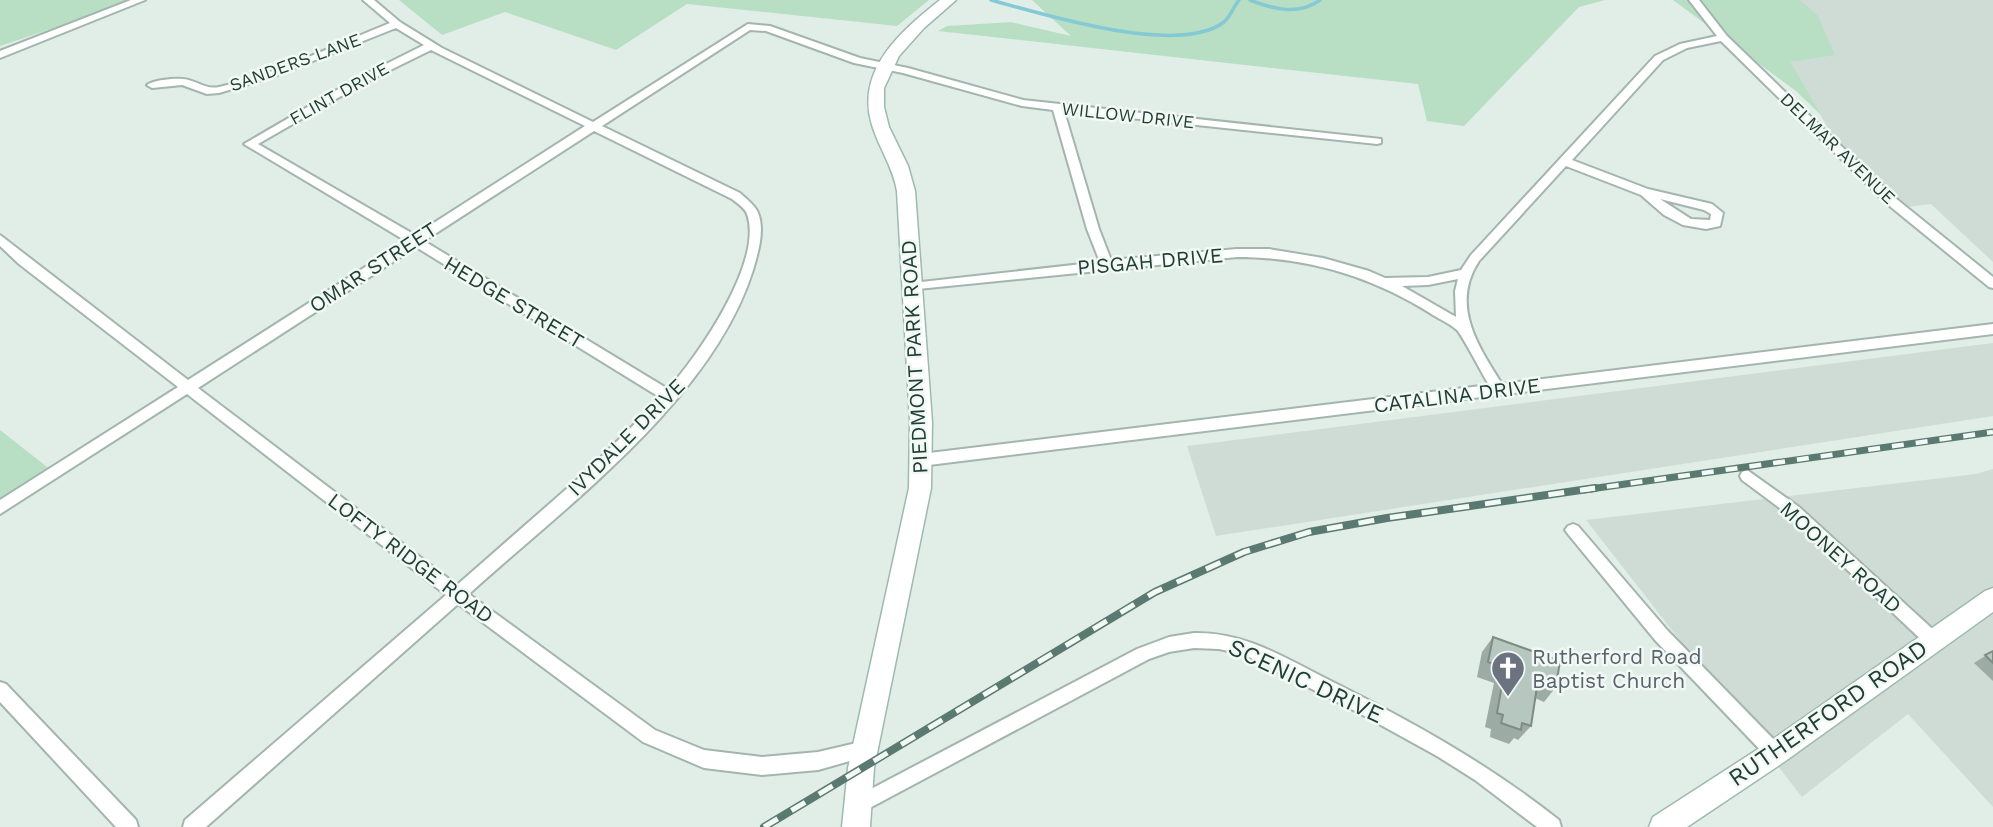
<svg xmlns="http://www.w3.org/2000/svg" width="1993" height="827" font-family="'Work Sans',sans-serif">
<style>
.built{fill:#cfdcd6}
.green{fill:#b8dfc3}
.lines{fill:none;stroke-linecap:round;stroke-linejoin:round}
.stream{stroke:#85c9d5;stroke-width:3.5}
.street-casing{stroke:#a3b5ae;stroke-width:4}
.secondary-casing{stroke:#9eb9b0;stroke-width:3}
.street{fill:#fff;fill-rule:evenodd}
.secondary{fill:#fff;fill-rule:evenodd}
.rail-far1-casing{stroke:#5a7a71;stroke-width:7}
.rail-casing{stroke:#5a7a71;stroke-width:8}
.rail-far1{stroke:#f2f9f5;stroke-width:4.5;stroke-dasharray:12;stroke-linecap:butt}
.rail{stroke:#f2f9f5;stroke-width:5;stroke-dasharray:16;stroke-linecap:butt}
.wall{fill:#9daba5}
.building{fill:#b6c7c0;stroke:#7f8b86;stroke-width:2}
.labels{text-anchor:middle;dominant-baseline:central;stroke-width:5;stroke-linejoin:round;paint-order:stroke}
.far-street-label{font-size:18px;fill:#203e36;stroke:#f2f9f5}
.street-label{font-size:21px;fill:#203e36;stroke:#f2f9f5}
.worship-label{font-size:21px;fill:#5b616d;stroke:#f2f9f5;text-anchor:start}
.near-street-label{font-size:24px;fill:#203e36;stroke:#f2f9f5}
</style>
<rect width="100%" height="100%" fill="#e1ede7"/>
<g class="built">
<polygon points="1786,0 1993,0 1993,262 1931,204 1907,207 1837,144 1791,62 1834,54"/>
<polygon points="1993,343 1993,416 1216,536 1187,446"/>
<polygon points="1993,469 1993,807 1908,714 1802,797 1586,520 1976,474"/>
</g>
<g class="green">
<polygon points="0,0 137,0 0,46"/>
<polygon points="399,0 929,0 897,26 687,4 616,50 505,12 442,35"/>
<polygon points="1032,0 1605,0 1579,7 1464,126 1427,121 1418,84 938,31 947,26 1011,22 1071,36"/>
<polygon points="1673,0 1800,0 1818,16 1835,55 1791,62 1821,115 1796,91"/>
<polygon points="0,430 51,470 0,501"/>
</g>
<g class="lines">
<g class="stream">
<path d="M991,0c52,14 187,57 233,22 6,-5 10,-16 15,-22"/>
<path d="M1250,0c23,9 48,16 70,0"/>
</g>
<g class="street-casing">
<g id="street">
<polygon points="131,0 145,0 0,58 0,51"/>
<path d="M363,0h11l26,22 42,26 151,74 155,-98 22,2 90,32 48,10 115,32 358,39v4l-4,1 -313,-33 35,118 12,31 126,-11h32l54,9 46,13 16,7 43,-1 33,-7 10,-15 184,-199 25,-12 37,-8 -28,-36h10l28,36 167,161 99,80v11l-4,-1 -103,-84 -165,-162 -34,7 -24,12 -91,100 76,29 64,15 11,9 -3,13 -14,3 -23,-4 -19,-10 -23,-20 -75,-29 -87,95c-29,44 -1,85 23,123l491,-60v10l-1072,132 -5,-2 -2,-4 2,-4 5,-2 568,-69c-6,-10 -27,-50 -32,-55 -8,-7 -18,-11 -27,-17 -59,-37 -123,-56 -193,-56l-329,33 -2,-3 2,-3 4,-1 188,-21 -13,-33 -34,-119 -31,-4 -119,-33 -49,-10 -88,-32 -16,-1 -148,96 138,67c6,6 15,12 18,20 7,17 0,40 -5,57 -41,130 -186,235 -284,324l186,136 49,20 58,7 56,-5 47,-11 6,2 3,6 -3,6 -53,15 -56,5 -58,-7 -61,-26 -185,-138 -252,223h-23l2,-7 261,-225 -259,-201 -187,120v-14l178,-113 -159,-123 -19,-18v-11l188,145 218,-139 -162,-97 110,-64 70,-35 -28,-17 -121,48 -56,17 -12,1 -25,-9 -30,3 -5,-3c7,-5 26,-7 36,-6 13,1 22,11 36,8 57,-13 116,-42 171,-64zM431,50l154,76 -170,109 -157,-91 104,-60zM594,131l138,68c5,4 13,9 15,15 17,47 -49,142 -79,175l-244,-148zM1660,199l44,11 7,4 -1,6 -19,-1zM416,247l245,151 -74,73 -130,114 -259,-197zM1458,279l-3,12 1,26 -54,-31 26,-1z"/>
<polygon points="1747,470 1799,507 1939,635 1941,640 1939,645 1933,647 1927,645 1789,515 1742,480 1740,476 1742,472"/>
<polygon points="1573,524 1578,526 1667,630 1781,747 1784,753 1781,759 1775,762 1769,759 1655,640 1568,534 1565,530 1568,526"/>
<path d="M1194,633c51,-1 89,24 133,46 82,41 160,84 232,141l2,7h-24l-62,-47 -38,-24 -78,-43 -116,-59 -24,-5 -25,-1 -25,4 -20,7 -285,152 -6,3 -6,-3 -3,-6 3,-6 285,-150 32,-12z"/>
<polygon points="0,682 6,684 136,820 138,827 116,827 0,702"/>
</g>
</g>
<g class="secondary-casing">
<g id="secondary">
<path d="M940,0h16l-32,28 -25,28 -15,32v19l5,20 19,39 7,25 17,231 -1,66 -57,280 -4,59h-28l6,-59 61,-280 1,-66 -13,-231c-4,-24 -18,-43 -25,-66 -17,-55 29,-94 68,-125z"/>
<polygon points="1993,588 1993,612 1784,762 1687,827 1649,827 1653,817 1766,744 1985,591"/>
</g>
</g>
<use href="#street" class="street"/>
<use href="#secondary" class="secondary"/>
<g class="rail-far1-casing">
<polyline id="rail-far1" points="1583,490 1993,432"/>
</g>
<g class="rail-casing">
<polyline id="rail" points="764,827 1155,592 1244,552 1309,532 1387,518 1595,488"/>
</g>
<use href="#rail-far1" class="rail-far1"/>
<use href="#rail" class="rail"/>
</g>
<g class="wall">
<polygon points="1493,637 1556,687 1544,702 1535,698 1531,726 1518,740 1514,738 1509,744 1490,737 1491,729 1485,727 1494,683 1477,677 1482,652"/>
<polygon points="1993,651 1993,681 1974,663"/>
</g>
<g class="building">
<polygon points="1493,637 1560,661 1556,687 1538,680 1531,726 1522,723 1521,730 1501,723 1503,715 1497,713 1505,668 1488,662"/>
<polygon points="1993,651 1993,663 1985,655"/>
</g>
<defs>
<g id="church-pin" transform="scale(1.75)"><path d="M0 17L-7.5 6A9.5 9.5 0 1 1 7.5 6Z" fill="#6b7280" stroke="#f2f9f5"/><path d="M-1.2-6h2.4v3.5h3.3v2.4h-3.3V6h-2.4V-.1h-3.3v-2.4h3.3Z" fill="#fff"/></g>
</defs>
<g fill-rule="evenodd">
<use href="#church-pin" x="1508" y="668"/>
</g>
<g class="labels">
<g class="far-street-label">
<text transform="translate(295 62) rotate(-20)">SANDERS LANE</text>
<text transform="translate(339 93) rotate(-29)">FLINT DRIVE</text>
<text transform="translate(1128 115) rotate(6)">WILLOW DRIVE</text>
<text transform="translate(1838 148) rotate(44)">DELMAR AVENUE</text>
</g>
<g class="street-label">
<text transform="translate(1150 261) rotate(-5)">PISGAH DRIVE</text>
<text transform="translate(373 267) rotate(-33)">OMAR STREET</text>
<text transform="translate(514 302) rotate(31)">HEDGE STREET</text>
<text transform="translate(914 357) rotate(-93)">PIEDMONT PARK ROAD</text>
<text transform="translate(1457 395) rotate(-7)">CATALINA DRIVE</text>
<text transform="translate(626 437) rotate(-45)">IVYDALE DRIVE</text>
<text transform="translate(1841 557) rotate(42)">MOONEY ROAD</text>
<text transform="translate(411 558) rotate(37)">LOFTY RIDGE ROAD</text>
</g>
<g class="worship-label">
<text x="1532" y="656">Rutherford Road<tspan x="1532" dy="24">Baptist Church</tspan></text>
</g>
<g class="near-street-label">
<text transform="translate(1306 681) rotate(25)">SCENIC DRIVE</text>
<text transform="translate(1828 713) rotate(-35)">RUTHERFORD ROAD</text>
</g>
</g>
</svg>
